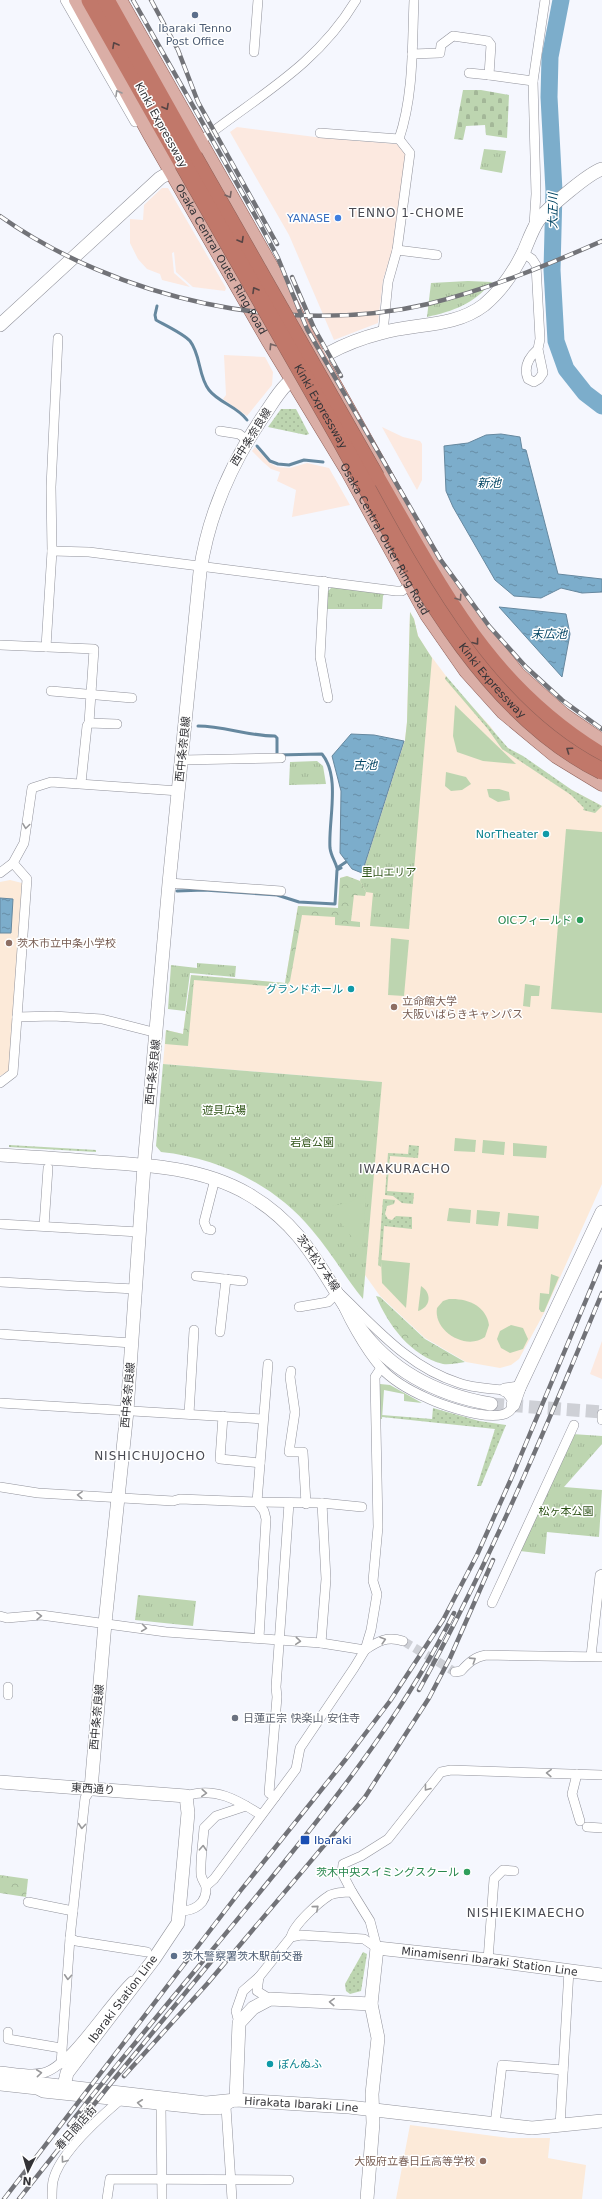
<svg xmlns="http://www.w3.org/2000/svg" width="602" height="2199" font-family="'DejaVu Sans','Noto Sans JP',sans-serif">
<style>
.commercial{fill:#fce9e0}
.education{fill:#fcead9}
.grass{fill:url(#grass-dots)}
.forest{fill:url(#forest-crowns)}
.cemetery{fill:url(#cemetery-stones)}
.park{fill:url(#park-tufts)}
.garden{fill:#bdd5b0}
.water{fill:url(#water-ripples);stroke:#66889f}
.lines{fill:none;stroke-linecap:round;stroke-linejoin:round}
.stream{stroke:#66889f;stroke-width:3}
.river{stroke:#7cadcb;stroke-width:17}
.street-tunnel{stroke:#ced0d6;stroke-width:9;stroke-dasharray:9 4.5;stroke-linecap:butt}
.secondary-tunnel{stroke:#ced0d6;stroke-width:13;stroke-dasharray:13 6;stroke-linecap:butt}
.street-casing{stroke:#91929b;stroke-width:10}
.secondary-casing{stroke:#91929b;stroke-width:14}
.primary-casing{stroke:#8f6058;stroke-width:15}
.highway-casing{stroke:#8f6058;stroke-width:18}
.street{stroke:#fff;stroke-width:9}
.secondary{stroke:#fff;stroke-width:13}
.primary{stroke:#daaea6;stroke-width:14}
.highway{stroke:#c1786a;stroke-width:17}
.rail-casing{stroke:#727378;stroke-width:4.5}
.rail{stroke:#fff;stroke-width:3;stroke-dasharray:9;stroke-linecap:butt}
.highway-bridge-casing{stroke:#8f6058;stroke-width:18;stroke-linecap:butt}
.highway-bridge{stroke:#c1786a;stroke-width:17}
.oneway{stroke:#564444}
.oneway2{stroke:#99999b}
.oneway3{stroke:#766463}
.service-dot{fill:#5c6f8a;stroke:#fff;stroke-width:1.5}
.shop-dot{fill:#3f7fe0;stroke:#fff;stroke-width:1.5}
.culture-dot{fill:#0f9aa8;stroke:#fff;stroke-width:1.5}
.leisure-dot{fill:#2e9e5b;stroke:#fff;stroke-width:1.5}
.education-dot{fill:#8d6e63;stroke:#fff;stroke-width:1.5}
.worship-dot{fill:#6b7280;stroke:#fff;stroke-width:1.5}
.transit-dot{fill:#1a4fb4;stroke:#fff;stroke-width:1.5}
.labels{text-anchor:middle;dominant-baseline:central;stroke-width:3;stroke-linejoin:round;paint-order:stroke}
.service-label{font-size:11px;fill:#4e5e75;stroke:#fff}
.street-label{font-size:11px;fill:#333337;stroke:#fff}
.shop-label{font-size:11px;fill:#366cbe;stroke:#fff;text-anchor:end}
.culture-label{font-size:11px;fill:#0d838f;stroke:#fff;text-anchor:end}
.park-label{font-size:11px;fill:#2f5418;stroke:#fff}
.leisure-label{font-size:11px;fill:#27864d;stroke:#fff;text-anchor:end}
.education-label{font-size:11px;fill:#785e54;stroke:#fff;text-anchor:start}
.worship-label{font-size:11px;fill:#5b616d;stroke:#fff;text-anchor:start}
.transit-label{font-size:11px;fill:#164399;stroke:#fff;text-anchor:start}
.water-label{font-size:12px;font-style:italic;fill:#044664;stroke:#fff}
.neighbourhood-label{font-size:12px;letter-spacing:1px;fill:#484951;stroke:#fff}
</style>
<defs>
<pattern id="grass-dots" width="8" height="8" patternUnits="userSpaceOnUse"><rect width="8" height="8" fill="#bdd5b0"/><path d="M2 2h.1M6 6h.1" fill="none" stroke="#a3b798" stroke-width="1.8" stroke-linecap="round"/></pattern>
<pattern id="forest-crowns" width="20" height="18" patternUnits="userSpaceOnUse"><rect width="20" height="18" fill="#bdd5b0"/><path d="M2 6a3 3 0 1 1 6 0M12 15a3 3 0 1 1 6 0" fill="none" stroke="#a3b798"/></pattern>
<pattern id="cemetery-stones" width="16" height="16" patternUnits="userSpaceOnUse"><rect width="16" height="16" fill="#bdd5b0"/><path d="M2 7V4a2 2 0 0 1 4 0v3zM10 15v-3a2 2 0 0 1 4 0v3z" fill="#a3b798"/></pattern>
<pattern id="park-tufts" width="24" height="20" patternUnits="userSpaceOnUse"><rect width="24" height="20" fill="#bdd5b0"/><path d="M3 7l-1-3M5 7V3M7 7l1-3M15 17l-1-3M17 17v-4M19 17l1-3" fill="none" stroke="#a3b798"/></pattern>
<pattern id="water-ripples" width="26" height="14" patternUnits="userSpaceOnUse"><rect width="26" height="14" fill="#7cadcb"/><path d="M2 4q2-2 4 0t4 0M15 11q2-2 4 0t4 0" fill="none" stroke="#668da6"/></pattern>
</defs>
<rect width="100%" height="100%" fill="#f5f7fe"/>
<g class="commercial">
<polygon points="237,127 323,138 397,144 406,154 392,251 383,280 378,323 334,340 289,235 230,132"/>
<polygon points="162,188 168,188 226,288 225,291 193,287 176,272 174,252 172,253 174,273 190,287 162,280 160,274 147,269 138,259 130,243 130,219 143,220 144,205"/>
<polygon points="224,355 265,357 273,372 272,385 247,416 223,399 226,395"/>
<polygon points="382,427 403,437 420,441 422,444 422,480 417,490"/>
<polygon points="255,447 270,463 277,467 290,468 307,463 329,468 350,505 292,517 296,490 277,481 280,472 271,469 263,462 252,451"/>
<polygon points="602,1341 602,1379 590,1374"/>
</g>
<g class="education">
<polygon points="410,612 414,619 418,636 428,652 455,688 491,727 502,744 566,787 602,806 602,1184 544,1313 519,1359 511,1365 500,1368 466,1362 425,1338 380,1296 365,1275 381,1082 163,1064 166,1030 183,1034 191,975 285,983 298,906 338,908 340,878 347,876 360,881 405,740 407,722"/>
<polygon points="10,880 22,883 10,1071 0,1076 0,882"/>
<polygon points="410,2125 509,2138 550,2138 548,2158 586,2165 582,2199 396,2199"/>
</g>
<g class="grass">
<polygon points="281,409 296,409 309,434 306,435 268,427"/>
<polygon points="446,676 508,748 523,756 572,790 602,806 595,813 583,810 584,808 571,795 502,749 487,728 445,679"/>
<polygon points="9,1145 96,1150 96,1152 9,1147"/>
<polygon points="409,1145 419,1146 418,1158 390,1156 387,1191 414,1193 413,1204 402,1203 393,1196 385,1195 388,1153 408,1154"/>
<polygon points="383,1199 395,1200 394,1204 387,1206 385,1214 388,1219 392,1220 396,1216 412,1217 412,1229 384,1226 381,1267 378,1265"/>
<polygon points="433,1408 479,1421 506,1425 481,1486 477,1486 495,1429 382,1417 382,1415 432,1419"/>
<polygon points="363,1952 367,1954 361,1991 350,1994 346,1991 345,1984"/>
</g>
<g class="forest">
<polygon points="347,876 360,881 366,892 365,896 354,895 351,921 360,922 360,927 335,925 335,917 302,915 290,981 287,985 280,987 194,980 188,1046 165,1044 166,1030 183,1034 191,975 285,983 298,906 338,908 340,878"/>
<path d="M376,1296l4,1 45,42 40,23c-7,1 -16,3 -22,2 -32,-8 -55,-39 -67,-68z"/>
<polygon points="0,1875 28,1879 26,1897 0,1893"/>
</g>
<polygon class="cemetery" points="463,90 481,90 509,95 507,138 486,135 485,125 466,126 463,140 454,139"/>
<g class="park">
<polygon points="484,149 506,151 502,173 480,169"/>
<path d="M468,281l24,1c-19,22 -38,29 -65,35l4,-34z"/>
<polygon points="332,587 385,593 383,596 382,609 326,609 327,592"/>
<polygon points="410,612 414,619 418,636 432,658 409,929 370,926 373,893 366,892 360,881 405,740 407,722"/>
<polygon points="317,761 323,766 326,784 289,785 290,762"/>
<polygon points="197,963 236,966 235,977 190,973 185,1011 168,1009 171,965 197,968"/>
<path d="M163,1064l219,18 -19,217c-18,-22 -32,-47 -51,-69 -37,-45 -93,-72 -151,-78l-5,-6z"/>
<polygon points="572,1434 602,1436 602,1444 564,1487 602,1490 599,1537 547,1532 545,1554 520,1551"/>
<polygon points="138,1595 196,1601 193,1626 135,1620"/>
</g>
<g class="garden">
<polygon points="455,705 516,764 483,761 457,752 453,736"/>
<polygon points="446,772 466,777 471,784 462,790 451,791 445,786"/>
<polygon points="487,789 499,789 509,792 510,800 498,802 489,797"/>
<polygon points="566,829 602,832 602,1013 551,1009"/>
<polygon points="391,938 409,940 404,996 388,995"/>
<polygon points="525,984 540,986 539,996 531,996 530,1007 523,1006"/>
<polygon points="455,1138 476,1140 475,1152 454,1151"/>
<polygon points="483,1140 505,1142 504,1155 482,1153"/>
<polygon points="513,1143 547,1146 546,1158 513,1156"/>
<polygon points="366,1194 362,1254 351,1236 330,1209 332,1206 347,1203"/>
<polygon points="449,1208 471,1210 470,1223 447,1221"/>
<polygon points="477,1210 500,1212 498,1226 476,1224"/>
<polygon points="508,1213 539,1216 538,1229 507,1226"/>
<polygon points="381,1260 410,1263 406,1308 382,1283"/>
<polygon points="551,1274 559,1277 544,1312 541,1312 539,1309 540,1293 549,1294"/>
<path d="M421,1286c11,7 10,21 -3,25z"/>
<path d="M449,1299c19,-1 37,7 40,26l-4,12c-19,14 -52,-6 -48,-29l6,-7z"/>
<polygon points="511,1325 523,1328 528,1339 523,1349 510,1353 501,1348 497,1339 500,1331"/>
<polygon points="380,1384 390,1385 422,1403 404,1401 404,1394 384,1390 382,1419 380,1419"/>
</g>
<g class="water">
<polygon points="501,434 520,437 522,449 526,450 558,574 602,579 602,592 582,593 561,588 541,598 514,596 495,580 453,507 446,491 444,446 468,443 486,435"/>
<polygon points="499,607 566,614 570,634 562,677"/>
<polygon points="351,734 374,735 404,741 362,873 352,869 340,853 341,791 332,756"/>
<polygon points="0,898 13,899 11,933 0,933"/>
</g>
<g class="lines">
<g class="stream">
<path d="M157,306l-2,9 1,5c9,5 28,14 34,21 11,14 8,35 19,49 10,13 28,16 38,30"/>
<polyline points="257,446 270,461 278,464 289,465 304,460 323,462"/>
<path d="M198,726c26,0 50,10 77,10l2,2v17l45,-1c19,23 6,67 8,94 1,8 5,13 7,20l9,-6"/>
<polyline points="177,891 204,890 277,895 299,902 335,904 337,870 341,868"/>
</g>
<polyline class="river" points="561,0 550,57 549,97 554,191 552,270 556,341 566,369 585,393 602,406"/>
<polyline class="street-tunnel" points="403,1641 455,1672"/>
<polyline class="secondary-tunnel" points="491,1404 602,1412"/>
<g class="street-casing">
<g id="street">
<polyline points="65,0 135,122"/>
<polyline points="254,52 258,0"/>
<polyline points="412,54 440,53 441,45 453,36 488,41 491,45 489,75 533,81"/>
<polyline points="469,73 489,75"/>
<polyline points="320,133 399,139"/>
<path d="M203,139c57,-44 115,-75 153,-139"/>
<polyline points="534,225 536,194 533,81 545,0"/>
<polyline points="397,250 437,255"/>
<path d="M523,253l9,6 4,6 4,74 -2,10 5,24 -4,6 -5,3 -6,-3c-5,-12 1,-22 10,-30"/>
<path d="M383,332l5,-50 9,-32 13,-97 -11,-14c15,-44 13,-94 15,-139"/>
<polyline points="220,431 239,434 247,440"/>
<polyline points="52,551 89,552 396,591 402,591 410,585"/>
<polyline points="324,581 320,657 328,698"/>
<polyline points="0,645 94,649 89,723"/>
<polyline points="46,647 52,551 51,487 58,338"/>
<polyline points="51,691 132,698"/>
<polyline points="182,760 281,758"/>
<polyline points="81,783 87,726 89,723 117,724"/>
<polyline points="0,873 13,863 24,843 32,788 51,782 179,791"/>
<polyline points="169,883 281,891"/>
<polyline points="17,1017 53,1016 102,1019 157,1033"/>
<polyline points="0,1083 13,1073 27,879 13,863"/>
<polyline points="0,1224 139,1232"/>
<polyline points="44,1226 48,1168"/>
<polyline points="211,1230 207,1229 204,1222 215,1179"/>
<polyline points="196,1276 243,1281"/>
<polyline points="0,1282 135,1289"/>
<path d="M338,1292c37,35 70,75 121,91 15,5 31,6 46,7l8,11c2,31 -72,4 -86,-3 -16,-7 -34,-17 -46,-30 -15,-17 -37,-54 -43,-76z"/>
<polyline points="299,1307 328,1302 338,1292"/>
<polyline points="220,1332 226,1279"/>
<polyline points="0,1334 132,1343"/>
<polyline points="268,1364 257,1502 322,1503 362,1507"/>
<polyline points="291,1371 290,1377 295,1412 289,1452 303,1452 306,1504"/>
<polyline points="0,1403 263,1419"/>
<polyline points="189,1414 194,1330"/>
<polyline points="602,1414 602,1420"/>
<polyline points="223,1416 220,1459 260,1463"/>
<polyline points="0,1487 38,1493 173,1501 180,1499 257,1502 264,1511 266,1519 259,1638"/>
<polyline points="492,1603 574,1425"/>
<path d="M0,1616l7,2 34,-3 125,17 155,11 44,7c13,-9 22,-14 38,-9"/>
<polyline points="321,1643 326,1579 322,1503"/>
<polyline points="591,1656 600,1575 602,1574"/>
<path d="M455,1672l6,-1c8,-9 14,-14 25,-16l116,2"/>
<polyline points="8,1695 8,1687"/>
<polyline points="577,1774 572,1794 580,1821"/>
<path d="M186,1796c28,-10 52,4 75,19"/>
<polyline points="275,1797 269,1793 277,1697 276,1687 289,1503"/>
<polyline points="587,1827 602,1828"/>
<polyline points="206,1886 214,1879 296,1769 300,1748 354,1668 365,1650 371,1630 377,1594 373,1581 378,1527 375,1377 381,1368"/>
<polyline points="352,1892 342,1873 343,1864 361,1856 388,1839 441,1772 451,1770 602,1775"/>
<polyline points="28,1902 73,1911"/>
<path d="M180,1911c14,0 27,-7 26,-24 -1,-4 -4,-7 -5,-12 -1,-15 2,-32 3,-47l12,-12 30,-10"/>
<path d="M291,1937c3,-13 28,-35 39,-42 7,-3 15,-3 22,-3l18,29 7,27"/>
<polyline points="70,1938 76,1941 147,1952"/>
<polyline points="488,1960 494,1879 503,1870 514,1871"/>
<polyline points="259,1977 257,1991 270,1999"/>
<polyline points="239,2023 236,2011 243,1991 259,1977 291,1937 301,1935 364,1939 377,1948"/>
<polyline points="8,2032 8,2039 61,2048"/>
<polyline points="61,2064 70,1938 85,1798 91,1789"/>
<path d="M0,2071c14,1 29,5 43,2 27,-6 66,-71 89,-92"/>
<polyline points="0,2086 37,2090 43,2093 206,2110 219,2110 233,2102"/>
<polyline points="161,2106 162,2199"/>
<polyline points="226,2107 232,2199"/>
<polyline points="495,2124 502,2065 563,2070"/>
<polyline points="560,2126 569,1970"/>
<path d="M52,2199c0,-6 0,-13 1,-18 6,-27 46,-63 66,-80"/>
<polyline points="107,2199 110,2179 289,2180"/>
</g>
</g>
<g class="secondary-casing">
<g id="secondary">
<polyline points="0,325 160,178 172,171"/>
<path d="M0,1155c33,2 66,4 99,7 51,3 104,6 149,32 59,34 74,81 111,133 32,44 79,68 132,77"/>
<polyline points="505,1390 519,1388"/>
<polyline points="513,1405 519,1388 602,1212"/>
<polyline points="0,1782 186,1796 188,1813 178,1923 154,1959 67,2073 64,2086"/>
<path d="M91,1789l14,-166 22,-212 17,-245 25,-283 31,-311c8,-56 31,-108 62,-154 8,-11 15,-24 24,-33 26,-26 60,-43 95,-52 34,-10 73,-5 103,-28 17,-14 30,-33 40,-54 4,-9 8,-21 14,-30 8,-12 51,-48 64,-52"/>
<path id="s1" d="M0,2079l206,24 30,-3 113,7 183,21 70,-7"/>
<polyline points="236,2100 239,2023 253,2008 270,1999 371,2004"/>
<path id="s2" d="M367,2199l6,-76 -1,-29 6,-56 -7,-34 6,-56 111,12 114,15"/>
</g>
</g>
<g class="primary-casing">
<g id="primary">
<path id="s3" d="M76,0l74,135 118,205 79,130 80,145 39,56 37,41 53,44 46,28"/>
<polyline points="120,0 280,282 315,350 419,535 447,581 481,628 518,674 564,715 602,741"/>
</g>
</g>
<g class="highway-casing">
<g id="highway">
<polyline points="90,0 183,164"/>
<polyline points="106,0 194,157"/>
<path d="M376,477c65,112 110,209 226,279"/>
</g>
</g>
<use href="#street" class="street"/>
<use href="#secondary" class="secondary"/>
<use href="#primary" class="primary"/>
<use href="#highway" class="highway"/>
<g class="rail-casing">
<g id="rail">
<polyline points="133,0 261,226 278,258 307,329 440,559 489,626 526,667 562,700 602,729"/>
<polyline points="151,0 178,50 198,102 277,244"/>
<path d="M0,216c117,83 288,121 428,88 61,-15 117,-38 174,-63"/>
<polyline points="292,277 314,328 341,376"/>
<path d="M419,1690c71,-128 127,-262 183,-397"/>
<polyline points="124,2076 207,1984 365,1797 429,1698 450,1658 493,1560"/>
<path d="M69,2125c69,-88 142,-172 212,-259 65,-80 127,-161 173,-253"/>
<polyline points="4,2199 241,1890 346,1759 390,1701 443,1620 477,1555 511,1479 602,1262"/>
<polyline points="19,2199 111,2083 219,1952"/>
</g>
</g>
<use href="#rail" class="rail"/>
<g class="highway-bridge-casing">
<g id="highway-bridge">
<polyline points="194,157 376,477"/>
<path id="s4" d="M183,164c51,90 102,180 154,270 67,119 137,273 265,337"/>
</g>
</g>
<use href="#highway-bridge" class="highway-bridge"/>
</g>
<defs><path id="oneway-chevron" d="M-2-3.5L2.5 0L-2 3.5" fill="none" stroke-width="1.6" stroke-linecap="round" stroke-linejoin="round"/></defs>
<g class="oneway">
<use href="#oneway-chevron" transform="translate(115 45) rotate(-119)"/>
<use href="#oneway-chevron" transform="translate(166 107) rotate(61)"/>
<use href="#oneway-chevron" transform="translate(241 240) rotate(60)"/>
<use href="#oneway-chevron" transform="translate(255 290) rotate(-120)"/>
<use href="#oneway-chevron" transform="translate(476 642) rotate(53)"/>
<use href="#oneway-chevron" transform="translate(569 750) rotate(-145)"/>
</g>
<g class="oneway2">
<use href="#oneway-chevron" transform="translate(118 93) rotate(-120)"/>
<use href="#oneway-chevron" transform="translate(26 826) rotate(98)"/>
<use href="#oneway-chevron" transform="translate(80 1495) rotate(-177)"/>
<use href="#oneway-chevron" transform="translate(39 1616) rotate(-1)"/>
<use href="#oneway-chevron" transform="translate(144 1628) rotate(8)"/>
<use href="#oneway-chevron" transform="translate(383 1640) rotate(-17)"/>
<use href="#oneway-chevron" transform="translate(298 1641) rotate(5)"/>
<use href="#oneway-chevron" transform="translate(473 1660) rotate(-33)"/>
<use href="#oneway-chevron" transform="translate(549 1773) rotate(-178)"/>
<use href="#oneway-chevron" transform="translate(427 1788) rotate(128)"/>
<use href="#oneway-chevron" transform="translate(204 1793) rotate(4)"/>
<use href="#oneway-chevron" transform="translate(82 1826) rotate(95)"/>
<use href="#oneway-chevron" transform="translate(203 1848) rotate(-87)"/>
<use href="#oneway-chevron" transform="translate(316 1908) rotate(-41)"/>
<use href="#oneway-chevron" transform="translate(68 1977) rotate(94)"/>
<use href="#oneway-chevron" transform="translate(332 2002) rotate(-177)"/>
<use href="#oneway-chevron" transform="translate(39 2073) rotate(-6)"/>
<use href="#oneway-chevron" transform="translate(140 2103) rotate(-174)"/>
<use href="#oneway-chevron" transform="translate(64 2160) rotate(127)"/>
</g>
<g class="oneway3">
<use href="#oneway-chevron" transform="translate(229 195) rotate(60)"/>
<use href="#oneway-chevron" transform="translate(272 346) rotate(-123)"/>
<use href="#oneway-chevron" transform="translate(459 598) rotate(56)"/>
</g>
<g class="service-dot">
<circle cx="195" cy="15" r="4"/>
<circle cx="174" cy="1956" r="4"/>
</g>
<circle class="shop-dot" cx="338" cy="218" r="4"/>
<g class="culture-dot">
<circle cx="546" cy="834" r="4"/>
<circle cx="351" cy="989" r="4"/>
<circle cx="270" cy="2064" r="4"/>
</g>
<g class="leisure-dot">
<circle cx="580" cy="920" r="4"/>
<circle cx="467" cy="1872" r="4"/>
</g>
<g class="education-dot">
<circle cx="9" cy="943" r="4"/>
<circle cx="394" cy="1007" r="4"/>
<circle cx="483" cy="2161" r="4"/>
</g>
<circle class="worship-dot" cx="235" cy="1718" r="4"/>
<rect class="transit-dot" x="300" y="1835" width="10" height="10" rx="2"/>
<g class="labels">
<g class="service-label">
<text x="195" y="28">Ibaraki Tenno<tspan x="195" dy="13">Post Office</tspan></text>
<text x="182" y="1956" text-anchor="start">茨木警察署茨木駅前交番</text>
</g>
<g class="street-label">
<text transform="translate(161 125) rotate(61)">Kinki Expressway</text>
<text stroke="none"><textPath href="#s3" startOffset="297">Osaka Central Outer Ring Road</textPath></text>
<text stroke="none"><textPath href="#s4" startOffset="279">Kinki Expressway</textPath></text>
<text transform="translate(251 437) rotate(-58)">西中条奈良線</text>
<text stroke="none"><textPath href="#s3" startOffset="621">Osaka Central Outer Ring Road</textPath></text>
<text stroke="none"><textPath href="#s4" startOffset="603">Kinki Expressway</textPath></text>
<text transform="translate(183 749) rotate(-84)">西中条奈良線</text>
<text transform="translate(153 1072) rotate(-84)">西中条奈良線</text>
<text transform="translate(318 1263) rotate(55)">茨木松ケ本線</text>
<text transform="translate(128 1395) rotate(-85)">西中条奈良線</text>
<text transform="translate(97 1717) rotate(-85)">西中条奈良線</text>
<text transform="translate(93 1789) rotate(4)">東西通り</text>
<text stroke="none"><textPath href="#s2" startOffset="366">Minamisenri Ibaraki Station Line</textPath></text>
<text transform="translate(123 1999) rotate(-53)">Ibaraki Station Line</text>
<text stroke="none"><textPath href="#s1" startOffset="303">Hirakata Ibaraki Line</textPath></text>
<text transform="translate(76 2128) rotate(-48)">春日商店街</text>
</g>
<g class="shop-label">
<text x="330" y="218">YANASE</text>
</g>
<g class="culture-label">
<text x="538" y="834">NorTheater</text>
<text x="343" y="989">グランドホール</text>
<text x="278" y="2064" text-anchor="start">ぽんぬふ</text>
</g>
<g class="park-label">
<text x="389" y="872">里山エリア</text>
<text x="224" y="1110">遊具広場</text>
<text x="312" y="1142">岩倉公園</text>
<text x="566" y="1511">松ヶ本公園</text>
</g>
<g class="leisure-label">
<text x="572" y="920">OICフィールド</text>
<text x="459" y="1872">茨木中央スイミングスクール</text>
</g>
<g class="education-label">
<text x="17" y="943">茨木市立中条小学校</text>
<text x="402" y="1001">立命館大学<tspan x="402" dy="13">大阪いばらきキャンパス</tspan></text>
<text x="475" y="2161" text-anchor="end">大阪府立春日丘高等学校</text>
</g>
<g class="worship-label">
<text x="243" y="1718">日蓮正宗 快楽山 安住寺</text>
</g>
<g class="transit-label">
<text x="314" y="1840">Ibaraki</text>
</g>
<g class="water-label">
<text transform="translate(553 211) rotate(-89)">大正川</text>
<text x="489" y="483">新池</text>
<text x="549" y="634">末広池</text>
<text x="365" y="765">古池</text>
</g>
<g class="neighbourhood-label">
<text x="407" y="213">TENNO 1-CHOME</text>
<text x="405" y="1169">IWAKURACHO</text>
<text x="150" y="1456">NISHICHUJOCHO</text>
<text x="526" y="1913">NISHIEKIMAECHO</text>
</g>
</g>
<g transform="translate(28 2171) rotate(185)" stroke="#ffffff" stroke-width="3" paint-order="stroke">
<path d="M0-3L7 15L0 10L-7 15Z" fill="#333337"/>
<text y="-6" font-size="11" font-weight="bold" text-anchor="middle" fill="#333337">N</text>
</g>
</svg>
